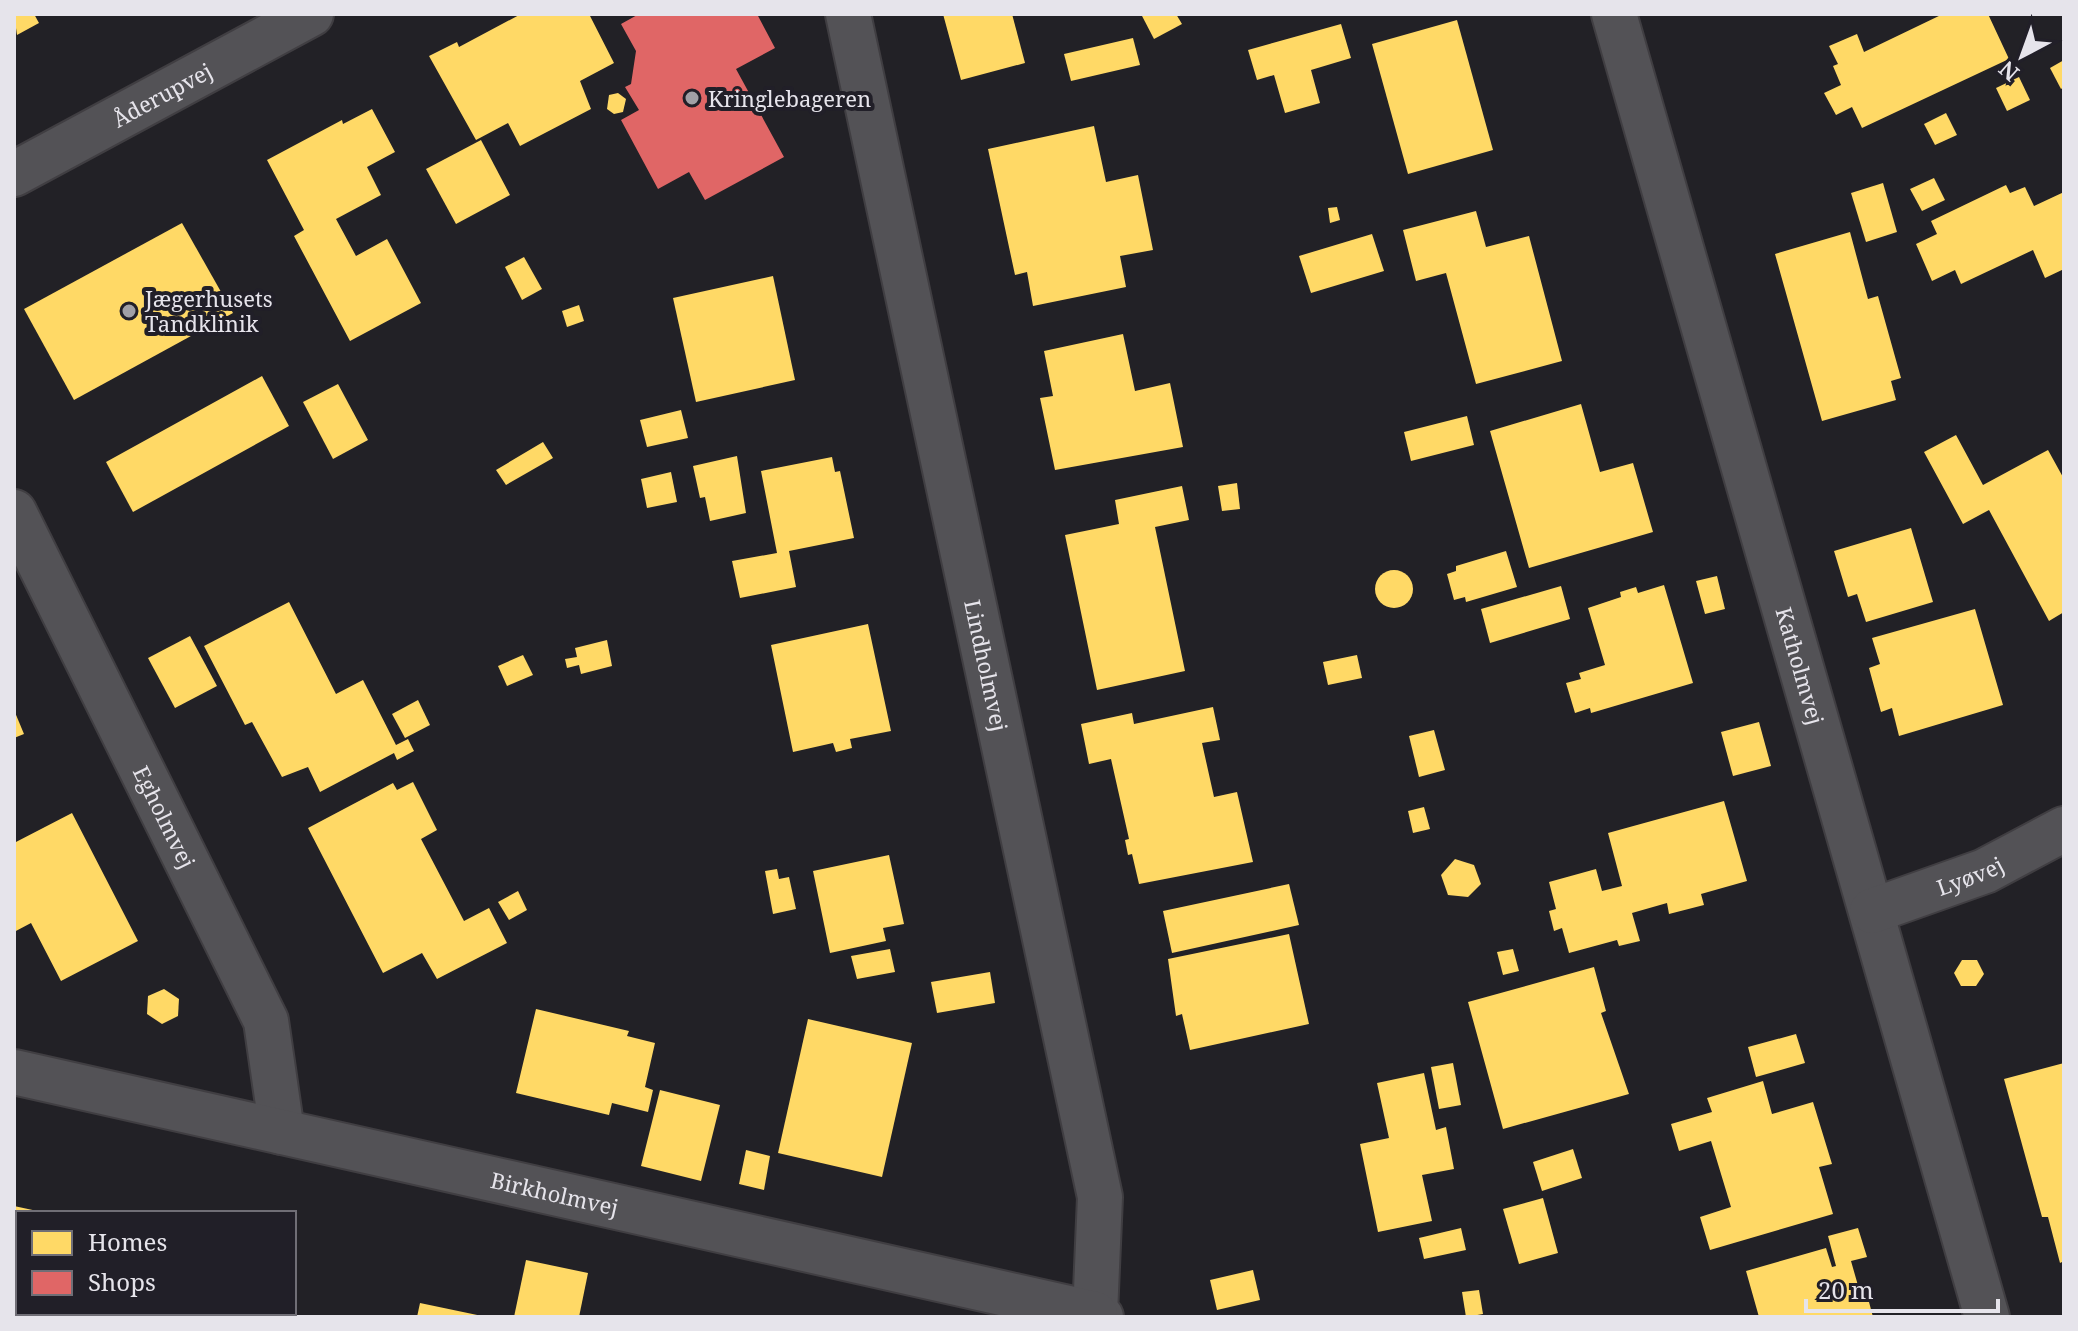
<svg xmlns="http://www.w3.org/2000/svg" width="2078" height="1331" font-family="'Noto Serif',serif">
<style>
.homes{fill:#ffd966}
.shops{fill:#e06666}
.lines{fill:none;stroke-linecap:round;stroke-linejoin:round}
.street-casing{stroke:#403e42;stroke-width:48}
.secondary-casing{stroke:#403e42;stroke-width:48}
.street{stroke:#535256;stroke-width:44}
.secondary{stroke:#535256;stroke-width:44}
.poi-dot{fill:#a1a0a6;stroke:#211f28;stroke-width:3}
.labels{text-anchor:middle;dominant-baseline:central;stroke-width:8;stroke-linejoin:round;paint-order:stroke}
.street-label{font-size:22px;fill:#e6e4eb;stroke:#211f28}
.poi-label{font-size:22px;fill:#e6e4eb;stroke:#211f28;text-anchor:start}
</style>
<rect width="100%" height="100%" fill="#222126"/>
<g class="homes">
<polygon points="14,14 34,14 39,23 17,35"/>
<polygon points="521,14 589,14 614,63 580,81 591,109 520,146 508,123 476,140 429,56 457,42 459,47"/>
<polygon points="943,14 1012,14 1025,63 961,80"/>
<polygon points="1141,14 1176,14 1182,24 1154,39"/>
<polygon points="1943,14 1988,14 2009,59 1862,128 1852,107 1836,115 1824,93 1841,85 1833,66 1838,64 1829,46 1857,34 1864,52"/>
<polygon points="1457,20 1493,150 1408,174 1372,44"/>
<polygon points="1341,24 1351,58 1311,70 1320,103 1285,113 1274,75 1257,80 1248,50"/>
<polygon points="1133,38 1140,65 1071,81 1064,54"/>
<polygon points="2064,60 2064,87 2061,89 2050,68"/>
<polygon points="2019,77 2030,100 2007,111 1996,88"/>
<polygon points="618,93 626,99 623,112 614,114 607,109 609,95"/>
<polygon points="372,109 395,152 367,167 381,195 336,219 356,256 387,239 421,303 350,341 294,236 304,230 267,160 342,120 343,124"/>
<polygon points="1946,113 1957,135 1935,145 1924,124"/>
<polygon points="1094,126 1106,182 1138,175 1153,250 1120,256 1126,287 1033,306 1027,272 1015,275 988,149"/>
<polygon points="481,140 510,195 456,224 426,169"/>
<polygon points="1934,178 1945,200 1922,211 1910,189"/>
<polygon points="1883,183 1897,232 1866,242 1851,193"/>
<polygon points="2006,185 2010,193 2025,187 2034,206 2064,192 2064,269 2045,278 2033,250 1961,284 1955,270 1932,281 1916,244 1937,234 1931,221"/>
<polygon points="1337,207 1340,220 1330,223 1328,208"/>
<polygon points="1476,211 1486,247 1529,236 1562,361 1476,384 1446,273 1416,281 1403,230"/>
<polygon points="182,223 233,313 74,400 24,309"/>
<polygon points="1850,232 1868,299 1878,296 1901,378 1891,381 1896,400 1822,421 1775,254"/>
<polygon points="1372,234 1384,271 1311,293 1299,256"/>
<polygon points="524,257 542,289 522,300 505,267"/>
<polygon points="773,276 795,380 696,402 673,298"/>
<polygon points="579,305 584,321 567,327 562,311"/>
<polygon points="1123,334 1135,391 1170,383 1183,447 1055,470 1040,398 1053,396 1044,351"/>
<polygon points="262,376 289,426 133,512 106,462"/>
<polygon points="338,384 368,440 333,459 303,402"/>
<polygon points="1581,404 1600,472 1633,463 1653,532 1529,568 1490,431"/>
<polygon points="681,410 688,438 647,447 640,420"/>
<polygon points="1467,416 1474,445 1411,461 1404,432"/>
<polygon points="1956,435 1983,485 2048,450 2064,479 2064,612 2049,621 1989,510 1963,524 1924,452"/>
<polygon points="543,442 553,458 506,485 496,470"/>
<polygon points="737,456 746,513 710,521 705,497 700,498 693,466"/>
<polygon points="832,457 835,472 840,471 854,538 789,551 796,587 740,598 732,561 777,553 761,471"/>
<polygon points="671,472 677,502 647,508 641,479"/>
<polygon points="1237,483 1240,509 1222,511 1218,486"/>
<polygon points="1182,486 1189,520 1155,527 1185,671 1097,690 1065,535 1119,524 1115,500"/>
<polygon points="1911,528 1933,602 1866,622 1857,594 1848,597 1834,551"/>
<polygon points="1506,551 1517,587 1466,602 1465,597 1454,600 1447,574 1456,571 1456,566"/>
<circle cx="1394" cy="589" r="19"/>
<polygon points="1717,576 1725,609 1705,614 1696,581"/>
<polygon points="1664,585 1693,683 1591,713 1590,708 1575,713 1566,683 1581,679 1579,673 1605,665 1588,608 1621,597 1620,592 1636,587 1638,593"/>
<polygon points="1561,586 1570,619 1490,643 1481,609"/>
<polygon points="289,602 336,694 363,680 396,745 408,739 414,751 397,760 394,753 320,792 308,767 282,777 252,722 245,725 204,646"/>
<polygon points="1975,609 2003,705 1899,736 1892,708 1881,712 1869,668 1880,664 1872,638"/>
<polygon points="868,624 891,731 850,739 852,748 836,752 833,743 793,752 771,645"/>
<polygon points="190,636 217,686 175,708 148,658"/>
<polygon points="607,640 612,666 581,674 579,665 567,668 565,659 577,657 575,648"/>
<polygon points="523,655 533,675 507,686 498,666"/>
<polygon points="1357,655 1362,678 1328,685 1323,662"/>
<polygon points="418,700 430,725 405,738 392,714"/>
<polygon points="1213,707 1220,740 1202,743 1214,797 1237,792 1253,862 1139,884 1132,854 1128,855 1125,840 1129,839 1111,759 1089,764 1081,724 1132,713 1134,724"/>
<polygon points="14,710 24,734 14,738"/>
<polygon points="1759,722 1771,766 1733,776 1721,732"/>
<polygon points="1434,730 1445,770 1419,777 1409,736"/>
<polygon points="413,782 437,830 421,839 464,921 489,908 507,943 437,979 422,953 383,973 308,828 393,783 397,790"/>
<polygon points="1724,801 1747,881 1701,894 1704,905 1669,914 1667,903 1632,913 1640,941 1619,946 1617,940 1569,953 1562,928 1554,931 1549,911 1556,909 1549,882 1596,869 1602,891 1622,886 1608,833"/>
<polygon points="1424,807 1430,829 1413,833 1408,811"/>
<polygon points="72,813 138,941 61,981 31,923 14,932 14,843"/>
<polygon points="889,855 904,924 883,928 886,941 830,953 813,871"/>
<polygon points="1455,859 1474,865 1481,884 1468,897 1448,895 1441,875"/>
<polygon points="777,869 779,879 789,877 796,909 773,914 765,871"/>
<polygon points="1289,884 1299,925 1172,953 1163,911"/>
<polygon points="518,891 527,910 509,920 498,902"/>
<polygon points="1289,934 1309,1024 1190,1050 1182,1014 1176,1016 1168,959"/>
<polygon points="890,949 895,972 857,979 851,956"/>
<polygon points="1513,949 1519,971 1503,975 1497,952"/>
<polygon points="1962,960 1977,960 1984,974 1976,986 1961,986 1954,973"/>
<polygon points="1594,967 1606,1011 1601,1013 1629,1094 1503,1129 1468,1002"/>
<polygon points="990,972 995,1003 937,1013 931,982"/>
<polygon points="164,989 179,999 178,1016 162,1024 147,1014 148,996"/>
<polygon points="536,1009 629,1031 627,1036 655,1043 645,1087 653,1090 648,1112 612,1103 609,1115 516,1093"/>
<polygon points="808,1019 912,1043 882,1177 778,1153"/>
<polygon points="1796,1034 1805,1063 1756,1077 1748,1047"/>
<polygon points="1453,1063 1461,1105 1439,1109 1431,1067"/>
<polygon points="2064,1063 2064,1261 2060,1263 2048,1217 2042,1217 2004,1079"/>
<polygon points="1424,1073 1436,1130 1446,1127 1454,1169 1422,1175 1432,1221 1378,1232 1360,1144 1389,1138 1377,1083"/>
<polygon points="1763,1081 1772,1114 1813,1102 1832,1164 1819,1167 1833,1214 1710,1250 1700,1217 1731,1207 1711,1141 1679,1151 1671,1124 1712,1112 1707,1098"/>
<polygon points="660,1090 720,1105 701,1181 641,1166"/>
<polygon points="1573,1149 1582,1178 1542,1191 1533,1162"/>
<polygon points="746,1150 770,1156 764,1190 739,1184"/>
<polygon points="1543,1198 1558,1253 1519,1264 1503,1209"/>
<polygon points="14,1206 42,1212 18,1213 18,1301 14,1300"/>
<polygon points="1461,1228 1466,1250 1424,1259 1419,1238"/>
<polygon points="1858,1228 1867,1257 1851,1261 1859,1289 1865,1287 1873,1317 1759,1317 1746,1271 1826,1248 1832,1267 1836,1266 1828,1236"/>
<polygon points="526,1260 588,1273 579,1317 514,1317"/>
<polygon points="1253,1270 1260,1300 1217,1310 1210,1280"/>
<polygon points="1479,1290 1483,1314 1466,1317 1462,1292"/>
<polygon points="420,1303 482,1316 482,1317 417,1317"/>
</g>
<polygon class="shops" points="639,14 757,14 775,48 736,69 784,157 705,200 689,172 658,189 621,120 639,110 625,87 631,84 636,51 621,24"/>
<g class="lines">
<g class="street-casing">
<g id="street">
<path id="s1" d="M848,14l252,1183 -5,117 6,3"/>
<path id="s2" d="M1614,14l373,1303"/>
<path id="s3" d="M14,512l252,509 16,111"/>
<path id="s4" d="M1872,911l113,-40 79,-42"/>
<path id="s5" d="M14,1072l1081,242"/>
</g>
</g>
<g class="secondary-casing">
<g id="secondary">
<path id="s6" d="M14,174l297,-160"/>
</g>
</g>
<use href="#street" class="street"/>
<use href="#secondary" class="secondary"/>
</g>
<g class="poi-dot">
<circle cx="692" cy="98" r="8"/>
<circle cx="129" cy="311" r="8"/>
</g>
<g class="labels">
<g class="street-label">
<text stroke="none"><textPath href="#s6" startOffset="168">Åderupvej</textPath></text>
<text stroke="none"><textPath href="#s2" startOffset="678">Katholmvej</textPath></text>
<text stroke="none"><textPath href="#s1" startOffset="666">Lindholmvej</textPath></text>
<text stroke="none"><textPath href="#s3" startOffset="340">Egholmvej</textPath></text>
<text stroke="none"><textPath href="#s4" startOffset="104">Lyøvej</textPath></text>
<text stroke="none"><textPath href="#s5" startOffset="554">Birkholmvej</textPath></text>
</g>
<g class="poi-label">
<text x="708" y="98">Kringlebageren</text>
<text x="145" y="298">Jægerhusets<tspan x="145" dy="25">Tandklinik</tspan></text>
</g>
</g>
<rect width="2078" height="1331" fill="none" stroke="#e6e4eb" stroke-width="32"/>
<rect x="16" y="1211" width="280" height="104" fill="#211f28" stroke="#706e76" stroke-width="2"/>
<rect x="32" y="1231" width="40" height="24" fill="#ffd966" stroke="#706e76" stroke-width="2"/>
<text x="88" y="1251" font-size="24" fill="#e6e4eb">Homes</text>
<rect x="32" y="1271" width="40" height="24" fill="#e06666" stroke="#706e76" stroke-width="2"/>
<text x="88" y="1291" font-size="24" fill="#e6e4eb">Shops</text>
<g transform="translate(2022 56) rotate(221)" stroke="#211f28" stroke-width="6" paint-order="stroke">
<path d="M0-6L14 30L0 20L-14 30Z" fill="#e6e4eb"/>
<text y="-12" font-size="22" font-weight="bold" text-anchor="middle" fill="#e6e4eb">N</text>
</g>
<path d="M1806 1299v12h192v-12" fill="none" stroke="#e6e4eb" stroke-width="4"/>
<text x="1818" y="1299" font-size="24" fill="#e6e4eb" stroke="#211f28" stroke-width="6" paint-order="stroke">20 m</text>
</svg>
